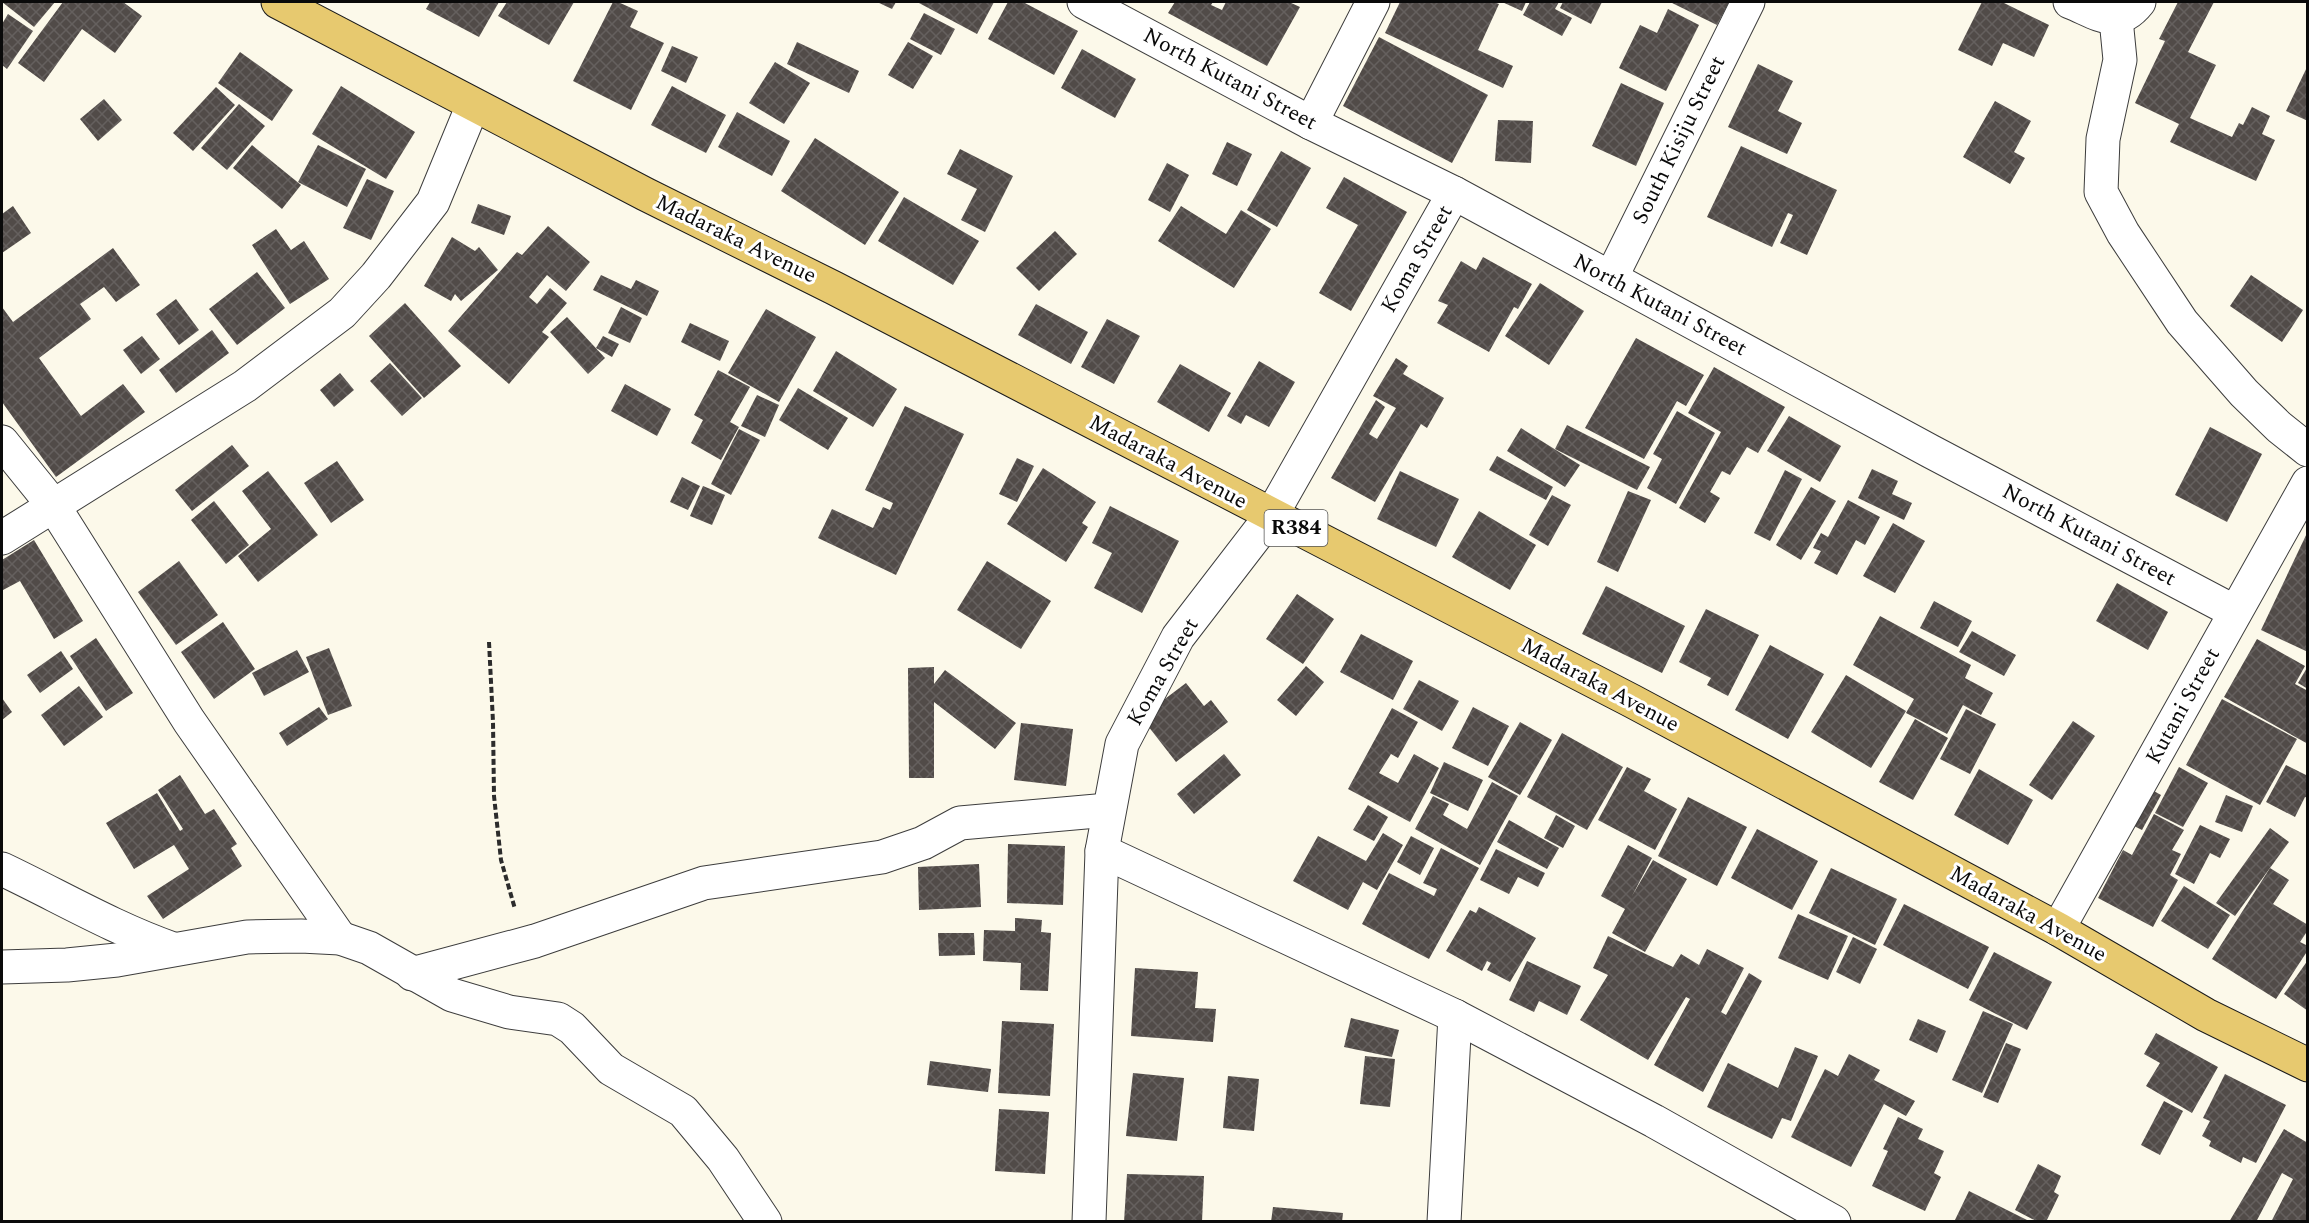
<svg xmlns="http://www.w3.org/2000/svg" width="2309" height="1223" font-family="Spectral,serif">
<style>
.building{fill:url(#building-cross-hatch)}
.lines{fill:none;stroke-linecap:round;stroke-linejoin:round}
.minor-casing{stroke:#3d3d3d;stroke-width:35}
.major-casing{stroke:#1b1b1b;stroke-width:35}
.path{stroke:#2c2c2c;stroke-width:4;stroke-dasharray:6 3;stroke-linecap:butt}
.minor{stroke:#fff;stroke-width:33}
.major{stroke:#e7c96f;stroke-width:33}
.labels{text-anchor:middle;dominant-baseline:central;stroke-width:6;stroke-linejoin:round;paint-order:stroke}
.shield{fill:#fff;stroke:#545454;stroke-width:1.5}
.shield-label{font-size:21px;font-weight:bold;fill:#0a0a0a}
.street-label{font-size:22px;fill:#0a0a0a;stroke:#fff}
</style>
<defs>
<pattern id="building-cross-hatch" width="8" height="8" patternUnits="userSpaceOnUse" patternTransform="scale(1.5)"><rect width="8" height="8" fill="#514b48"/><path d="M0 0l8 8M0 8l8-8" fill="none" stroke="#65605e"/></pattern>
</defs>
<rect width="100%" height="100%" fill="#fcf9ea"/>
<g class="building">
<polygon points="2,2 55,2 34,27"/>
<polygon points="63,2 123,2 142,16 115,53 82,29 44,82 18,63"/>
<polygon points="430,2 499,2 479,37 426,9"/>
<polygon points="507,2 574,2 549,45 498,16"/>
<polygon points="613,2 618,2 638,11 630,27 664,43 631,110 573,81"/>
<polygon points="877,2 896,2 892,9"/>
<polygon points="920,2 994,2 977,34 919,3"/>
<polygon points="1008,2 1023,2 1078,31 1054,75 988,39"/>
<polygon points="1175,2 1213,2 1211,5 1222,10 1226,2 1289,2 1300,7 1267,66 1168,13"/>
<polygon points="1400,2 1494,2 1499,4 1478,50 1513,66 1503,88 1385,33"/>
<polygon points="1502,2 1526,2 1522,11"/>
<polygon points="1530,2 1559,2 1555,9 1572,18 1562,36 1523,15"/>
<polygon points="1563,2 1602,2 1591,24 1560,8"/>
<polygon points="1670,2 1729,2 1717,25"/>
<polygon points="1982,2 2002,2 2049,25 2034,57 2003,43 1992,66 1958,50"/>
<polygon points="2178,2 2214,2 2188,52 2216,65 2190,118 2232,137 2239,123 2243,125 2252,107 2270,116 2262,134 2275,140 2256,181 2170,142 2179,124 2135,103 2165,41 2159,39"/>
<polygon points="1668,9 1699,25 1666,91 1619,68 1640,25 1657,33"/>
<polygon points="924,13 955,29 941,55 910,39"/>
<polygon points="8,14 33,31 7,69 2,65 2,24"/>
<polygon points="1379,37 1488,95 1452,163 1343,106"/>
<polygon points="797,42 859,71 849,93 787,64"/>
<polygon points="908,42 933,56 913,89 888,75"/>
<polygon points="672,46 698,57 686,83 661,71"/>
<polygon points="1082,49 1136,79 1115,118 1061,88"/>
<polygon points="240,52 293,90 272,121 218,83"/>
<polygon points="775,62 810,83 784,124 749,103"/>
<polygon points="1758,64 1793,81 1778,111 1802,123 1787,154 1728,127"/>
<polygon points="2308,65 2308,121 2286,111"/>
<polygon points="1621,83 1664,103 1636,166 1592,146"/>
<polygon points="341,86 415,132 386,179 312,134"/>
<polygon points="672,86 726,115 706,153 651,125"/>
<polygon points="216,87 235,105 193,151 173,133"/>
<polygon points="104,99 122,120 98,141 80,119"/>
<polygon points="1995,101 2031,121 2014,152 2025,158 2010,184 1963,157"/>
<polygon points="239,104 265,126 227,170 201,148"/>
<polygon points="737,112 790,141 772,176 718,147"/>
<polygon points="1498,120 1533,121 1531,163 1495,161"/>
<polygon points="815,138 899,192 865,245 781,191"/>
<polygon points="1227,142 1252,154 1237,186 1212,174"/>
<polygon points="252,145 301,185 282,209 233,168"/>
<polygon points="318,145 366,169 347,207 298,182"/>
<polygon points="1741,146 1837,190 1807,255 1780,243 1793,215 1788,213 1772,247 1707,217"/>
<polygon points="960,149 1013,176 985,232 961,220 977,189 947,174"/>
<polygon points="1281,151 1311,168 1277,227 1247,210"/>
<polygon points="1167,163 1189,175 1170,212 1148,200"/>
<polygon points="1344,177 1407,212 1351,311 1319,293 1358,225 1326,208"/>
<polygon points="367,179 394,191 371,240 343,228"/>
<polygon points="904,197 979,241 953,285 878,241"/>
<polygon points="478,204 511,216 504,235 471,223"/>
<polygon points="13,206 31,233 2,253 2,214"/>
<polygon points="1181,206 1226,234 1241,210 1271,229 1234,288 1158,241"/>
<polygon points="548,226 590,262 566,291 547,275 529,297 537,304 550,288 567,303 542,332 549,337 509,384 448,331 517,252 522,255"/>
<polygon points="276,229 291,250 304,241 329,279 290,304 252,245"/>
<polygon points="1055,231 1077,254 1039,291 1016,268"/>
<polygon points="452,237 475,251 479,247 498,270 461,301 455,294 451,301 424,286"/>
<polygon points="113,248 140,285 116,302 104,287 80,304 91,319 39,358 81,416 123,384 145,412 56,477 2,402 2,307 13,322"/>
<polygon points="1483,257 1532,284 1518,309 1514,307 1489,352 1437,323 1448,305 1438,301 1461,261 1476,270"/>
<polygon points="257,272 285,308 237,345 209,309"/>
<polygon points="601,275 631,289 636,280 659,291 647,316 593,290"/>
<polygon points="2251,275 2303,310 2282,342 2230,306"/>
<polygon points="1540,283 1584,311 1549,365 1505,336"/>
<polygon points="176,299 199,330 179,345 156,314"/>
<polygon points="405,303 461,366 424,398 369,336"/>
<polygon points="1036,304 1088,332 1071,364 1018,335"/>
<polygon points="621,307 642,318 630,343 608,333"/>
<polygon points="766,309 816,337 779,402 728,373"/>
<polygon points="567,317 605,358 588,374 550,332"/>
<polygon points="1107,319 1140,336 1114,384 1081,367"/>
<polygon points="690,323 729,341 720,361 681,342"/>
<polygon points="212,330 229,353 176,393 159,370"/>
<polygon points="142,336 160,359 141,374 123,350"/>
<polygon points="603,336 619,344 612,357 596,348"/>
<polygon points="1636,338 1704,375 1686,406 1677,401 1644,459 1585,428"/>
<polygon points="836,351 897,389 873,427 813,391"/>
<polygon points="1396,358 1408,366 1403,374 1444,398 1427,428 1421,424 1375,502 1331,478 1376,400 1385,407 1369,434 1377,439 1396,408 1373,396"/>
<polygon points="1259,361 1295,382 1269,427 1246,415 1241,424 1227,416"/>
<polygon points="390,363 422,398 402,416 370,381"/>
<polygon points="1180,364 1231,393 1209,432 1157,402"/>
<polygon points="1714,367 1785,407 1758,453 1747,447 1730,475 1722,471 1710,492 1720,498 1705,523 1679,508 1721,432 1688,413"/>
<polygon points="718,370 750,387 730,422 739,427 721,460 691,443 703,420 694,415"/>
<polygon points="340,373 354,390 334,407 320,390"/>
<polygon points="625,384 671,409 657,436 611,411"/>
<polygon points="798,388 848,418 828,450 779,420"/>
<polygon points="757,395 779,405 765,437 741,426"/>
<polygon points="905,406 964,434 896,575 818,538 832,509 873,528 883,507 890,510 893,503 865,490"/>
<polygon points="1677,411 1715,433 1676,504 1647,488 1662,459 1653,454"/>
<polygon points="1789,416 1841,446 1820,482 1767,451"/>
<polygon points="1567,425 1650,467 1637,490 1555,449"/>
<polygon points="2210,427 2262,454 2227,522 2175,495"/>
<polygon points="1521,428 1580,465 1565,487 1507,451"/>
<polygon points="739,429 760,440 731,495 711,484"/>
<polygon points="232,445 249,466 192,511 175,490"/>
<polygon points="1497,456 1553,487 1546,500 1489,470"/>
<polygon points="1017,458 1034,466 1017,502 999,494"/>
<polygon points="337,461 364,500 331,523 304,483"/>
<polygon points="1043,468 1096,502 1082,523 1088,527 1066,562 1007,524"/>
<polygon points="1872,469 1898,481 1892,494 1912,503 1904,520 1858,498"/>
<polygon points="1785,470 1802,479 1770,541 1754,533"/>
<polygon points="268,471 318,535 258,582 238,556 271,529 242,491"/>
<polygon points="1400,471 1459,499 1436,547 1377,519"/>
<polygon points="682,477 700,486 688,510 670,502"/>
<polygon points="703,486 725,495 712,525 690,516"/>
<polygon points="1811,487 1836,501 1801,560 1776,545"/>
<polygon points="1628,491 1651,500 1618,572 1597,562"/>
<polygon points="1552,495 1571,505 1548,546 1529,535"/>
<polygon points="1848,500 1880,517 1865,545 1856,540 1837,575 1814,563 1821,551 1813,548 1821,533 1828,537"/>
<polygon points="214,501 249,545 226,564 191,520"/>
<polygon points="1110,506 1179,541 1142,613 1094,588 1112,553 1092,543"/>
<polygon points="1479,511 1536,545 1510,590 1452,557"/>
<polygon points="1893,523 1925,541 1895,593 1863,576"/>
<polygon points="2308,531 2308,652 2261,630"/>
<polygon points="34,540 83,621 54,639 20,581 3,590 2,587 2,560"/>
<polygon points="179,561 218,615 176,645 138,592"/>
<polygon points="987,561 1051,601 1021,649 957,610"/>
<polygon points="2117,583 2168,612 2148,650 2096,621"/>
<polygon points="1606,586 1685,626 1662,673 1582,634"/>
<polygon points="1297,594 1334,619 1303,664 1266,639"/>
<polygon points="1934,601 1972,621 1958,647 1920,628"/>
<polygon points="1706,609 1759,635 1728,696 1707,685 1711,678 1679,662"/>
<polygon points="1880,616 1971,665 1965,678 1993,693 1981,715 1963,705 1947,734 1906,713 1914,699 1853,665"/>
<polygon points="223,622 255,669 214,699 181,652"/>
<polygon points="1972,631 2016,655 2004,676 1959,652"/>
<polygon points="1361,634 1413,661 1393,700 1340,672"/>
<polygon points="96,638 133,693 106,711 70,656"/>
<polygon points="2257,639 2305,666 2295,684 2308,691 2308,744 2224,697"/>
<polygon points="1770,645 1824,674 1788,739 1735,710"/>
<polygon points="329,648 352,706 328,715 306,657"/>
<polygon points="297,650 309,672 264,696 252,673"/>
<polygon points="61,651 73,669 40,693 27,675"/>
<polygon points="1306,666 1324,682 1296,716 1277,700"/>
<polygon points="2308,666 2308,689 2298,683"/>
<polygon points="934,667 934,684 945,670 1016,723 995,749 934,702 934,778 909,778 908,668"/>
<polygon points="1846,675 1906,711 1871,768 1811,732"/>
<polygon points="1419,680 1459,701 1442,731 1403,709"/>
<polygon points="1186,683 1204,706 1211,700 1228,722 1176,762 1141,717"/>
<polygon points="79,686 103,717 64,746 41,715"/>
<polygon points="2,698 12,712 2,720"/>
<polygon points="2222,699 2297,739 2260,805 2186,765"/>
<polygon points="319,707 328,719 287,746 279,733"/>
<polygon points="1473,707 1509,726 1488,766 1452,748"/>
<polygon points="1392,708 1418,722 1398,758 1391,754 1379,773 1398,783 1414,754 1439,768 1410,822 1348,789"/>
<polygon points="1966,709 1996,724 1970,774 1940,759"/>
<polygon points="1915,719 1948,738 1913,800 1879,782"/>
<polygon points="2073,721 2095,736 2052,800 2029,785"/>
<polygon points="1520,722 1552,740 1520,795 1488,777"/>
<polygon points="1021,723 1073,729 1066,786 1014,780"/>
<polygon points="1562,733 1623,767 1587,830 1527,797"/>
<polygon points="1224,754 1241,775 1194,814 1177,794"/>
<polygon points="1444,762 1483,780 1468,811 1430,793"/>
<polygon points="2286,765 2308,776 2308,798 2305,797 2295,817 2266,802"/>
<polygon points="1627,767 1651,779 1644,791 1677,809 1655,850 1598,820"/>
<polygon points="2179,767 2208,783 2183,827 2155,813"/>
<polygon points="1979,769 2033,800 2008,845 1954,815"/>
<polygon points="180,775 205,814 214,809 237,844 231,848 242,866 163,919 147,896 189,869 174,845 134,869 106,823 157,793 180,831 183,829 158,790"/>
<polygon points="1492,782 1518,796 1480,865 1415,829 1433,796 1449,804 1443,815 1467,829"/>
<polygon points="2143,785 2161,795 2142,830 2124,821"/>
<polygon points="2226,795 2253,806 2242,832 2215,822"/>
<polygon points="1688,797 1747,827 1717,886 1658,856"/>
<polygon points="1368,805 1388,817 1374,841 1353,830"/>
<polygon points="2154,814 2184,830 2172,850 2181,854 2170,875 2178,880 2153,927 2098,898 2123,850 2132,855"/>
<polygon points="1556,815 1575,826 1563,848 1544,838"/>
<polygon points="1509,820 1559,848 1547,869 1497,842"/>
<polygon points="2200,825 2230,839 2220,858 2210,853 2194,884 2175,874"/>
<polygon points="2270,828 2289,842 2235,916 2216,903"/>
<polygon points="1757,829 1818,861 1792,910 1731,878"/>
<polygon points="1383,833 1403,845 1377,890 1363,882 1348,910 1293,881 1318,836 1366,861"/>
<polygon points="1411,836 1434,848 1420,875 1397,862"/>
<polygon points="1008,844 1065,846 1063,905 1007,903"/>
<polygon points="1628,845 1652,858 1632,896 1653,860 1687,879 1645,952 1612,933 1625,909 1601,896"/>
<polygon points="1441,848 1479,868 1429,959 1362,924 1389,873 1434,896 1437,889 1423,883"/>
<polygon points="1496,849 1545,873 1538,887 1518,877 1509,894 1480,880"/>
<polygon points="979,864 981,907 919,910 918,867"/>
<polygon points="1831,868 1897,899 1875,945 1809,913"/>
<polygon points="2270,868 2289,880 2273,904 2308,925 2308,930 2300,942 2308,946 2308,950 2276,999 2212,959"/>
<polygon points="2184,886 2230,915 2208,949 2161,921"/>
<polygon points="1904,904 1989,947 1968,989 1883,945"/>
<polygon points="1479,907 1536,938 1510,982 1487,970 1491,963 1487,961 1482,971 1446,951 1470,910 1476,913"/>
<polygon points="1798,914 1848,936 1828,980 1778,958"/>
<polygon points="1015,918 1042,920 1041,932 1051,933 1048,991 1020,990 1021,963 983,961 984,930 1015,931"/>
<polygon points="938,933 974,933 975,955 939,956"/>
<polygon points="1608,936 1673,967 1681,954 1699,965 1707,949 1744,968 1721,1012 1726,1015 1749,973 1762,981 1703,1092 1654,1065 1690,999 1686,997 1648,1060 1580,1020 1608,975 1593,968"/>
<polygon points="1853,937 1877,949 1860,984 1836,972"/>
<polygon points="1994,952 2052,982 2027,1030 1969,1000"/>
<polygon points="2308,960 2308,1011 2284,994"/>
<polygon points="1527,961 1581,986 1567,1015 1539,1001 1534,1012 1509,1000"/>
<polygon points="1135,968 1198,972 1195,1008 1216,1009 1213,1042 1131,1036"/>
<polygon points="1983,1011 2013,1024 1982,1093 1952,1080"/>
<polygon points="1351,1018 1399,1030 1392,1057 1344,1047"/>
<polygon points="1918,1019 1946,1031 1937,1053 1909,1040"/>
<polygon points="1002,1021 1054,1024 1050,1096 998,1093"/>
<polygon points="2156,1033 2218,1067 2192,1113 2146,1086 2160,1063 2144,1054"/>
<polygon points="2006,1043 2021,1049 1998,1103 1983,1097"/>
<polygon points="1795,1047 1818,1056 1791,1121 1782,1118 1772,1139 1707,1107 1728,1063 1778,1088"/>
<polygon points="1849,1054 1880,1070 1874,1080 1915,1101 1906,1116 1884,1104 1851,1167 1791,1137 1825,1069 1838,1076"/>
<polygon points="1365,1056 1395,1059 1390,1107 1360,1104"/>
<polygon points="930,1061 991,1069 988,1092 927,1085"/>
<polygon points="1133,1073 1184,1078 1177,1141 1126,1136"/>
<polygon points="2225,1074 2286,1105 2256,1163 2243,1157 2241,1163 2209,1146 2211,1141 2202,1136 2210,1121 2203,1118"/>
<polygon points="1228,1076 1259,1079 1254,1131 1223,1128"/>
<polygon points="2164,1101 2183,1111 2160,1155 2141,1145"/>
<polygon points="999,1109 1049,1112 1045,1174 995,1171"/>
<polygon points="1898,1117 1923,1129 1918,1139 1944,1151 1934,1173 1941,1177 1925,1211 1872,1186 1888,1151 1883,1149"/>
<polygon points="2284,1129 2308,1143 2308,1222 2271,1222 2293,1179 2282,1173 2256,1222 2229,1222"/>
<polygon points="2038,1164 2061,1176 2054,1192 2059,1195 2046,1222 2038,1222 2015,1210"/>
<polygon points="1127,1174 1204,1176 1202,1222 1124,1222"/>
<polygon points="1969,1191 2031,1222 1954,1222"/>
<polygon points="1273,1207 1343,1213 1342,1222 1271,1222"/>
</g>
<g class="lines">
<g class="minor-casing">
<g id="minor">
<polyline points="1084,2 1311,123 1454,193 1930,451 2235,612"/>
<path d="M2070,2c28,11 47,28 69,0"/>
<polyline points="2116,19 2120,60 2103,139 2101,192 2123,233 2182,322 2244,393 2279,427 2308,450"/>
<polyline points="1311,123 1373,2"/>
<polyline points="1611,278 1748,2"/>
<polyline points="2,442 53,505 189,721 340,938"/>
<polyline points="2,538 245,386 342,313 376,276 433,202 473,105"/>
<polyline points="1102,851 1455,1016 1654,1121 1834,1222"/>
<path d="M2,869c57,27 111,59 171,80"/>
<polyline points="2058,929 2308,483"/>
<polyline points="2,967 67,965 117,960 247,937 301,936 340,938 369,948 452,995 509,1012 558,1019 572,1028 611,1069 683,1111 723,1159 765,1222"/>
<polyline points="412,974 535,941 704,883 882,857 923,843 960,823 1108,810"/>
<polyline points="1089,1222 1102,851 1122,744 1178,637 1271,516 1454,193"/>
<polyline points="1444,1222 1455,1016"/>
</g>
</g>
<g class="major-casing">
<polyline id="major" points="278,2 645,194 834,288 1632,701 2058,929 2206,1015 2308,1065"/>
</g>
<polyline class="path" points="489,642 493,722 494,796 501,860 515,909"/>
<use href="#minor" class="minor"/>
<use href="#major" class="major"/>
</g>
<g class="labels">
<rect class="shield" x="1264.5" y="510" width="63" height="36" rx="4.5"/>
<g class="shield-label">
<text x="1296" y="528">R384</text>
</g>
<g class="street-label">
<text transform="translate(1230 79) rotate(28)">North Kutani Street</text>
<text transform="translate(1679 140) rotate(-64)">South Kisiju Street</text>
<text transform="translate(736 239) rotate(26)">Madaraka Avenue</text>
<text transform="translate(1417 259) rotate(-60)">Koma Street</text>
<text transform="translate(1660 305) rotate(28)">North Kutani Street</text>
<text transform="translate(1168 462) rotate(28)">Madaraka Avenue</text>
<text transform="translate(2089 535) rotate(28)">North Kutani Street</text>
<text transform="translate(1163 672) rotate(-60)">Koma Street</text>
<text transform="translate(1600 685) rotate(28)">Madaraka Avenue</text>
<text transform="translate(2183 706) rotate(-61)">Kutani Street</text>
<text transform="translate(2028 914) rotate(29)">Madaraka Avenue</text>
</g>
</g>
<rect width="2309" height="1223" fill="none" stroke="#0a0a0a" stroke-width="6"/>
</svg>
